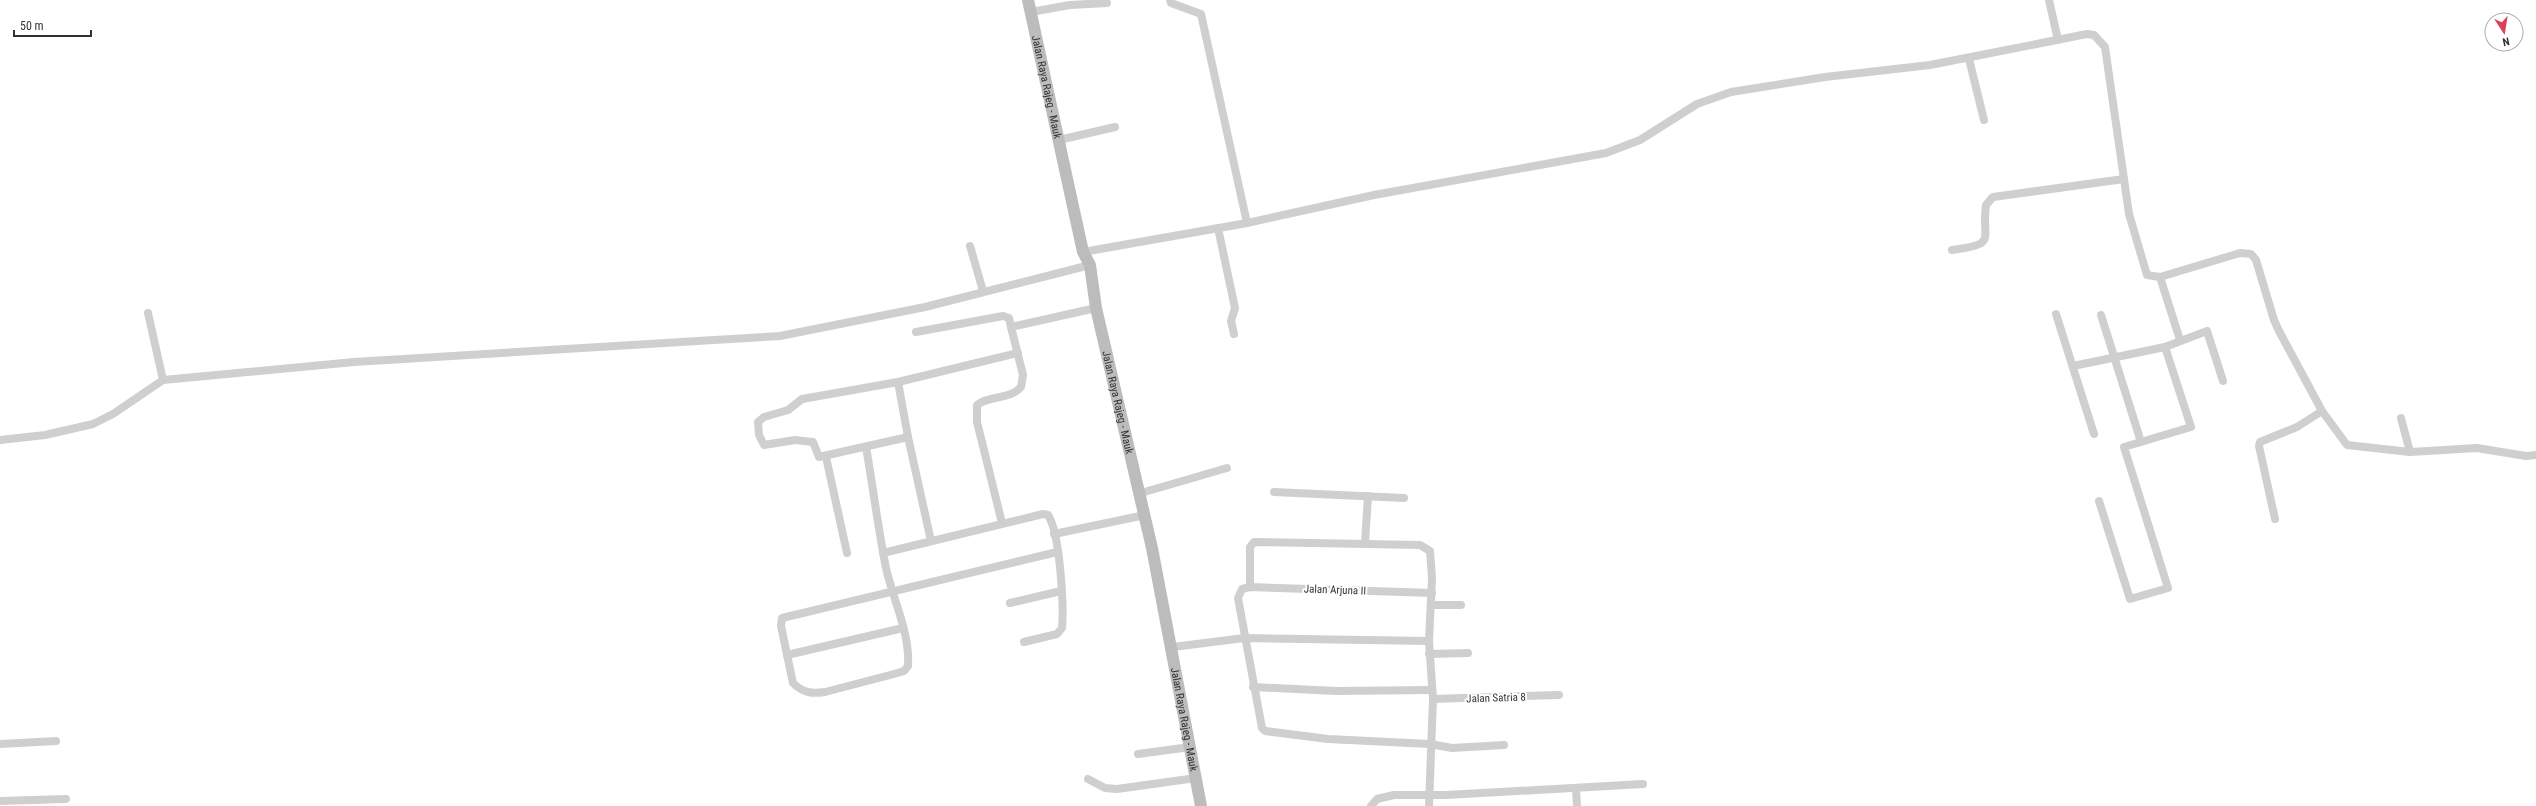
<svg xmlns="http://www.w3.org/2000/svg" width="2536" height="806" font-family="'Roboto Condensed',sans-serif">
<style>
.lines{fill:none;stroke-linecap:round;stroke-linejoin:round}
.street{stroke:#cfcfcf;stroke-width:8}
.secondary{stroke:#bcbcbc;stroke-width:12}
.labels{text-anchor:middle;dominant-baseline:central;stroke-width:4;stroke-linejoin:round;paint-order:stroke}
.street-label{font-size:11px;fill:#323232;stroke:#fff}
</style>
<rect width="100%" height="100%" fill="#fff"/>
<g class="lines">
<g class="street">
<polyline points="1170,0 1171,3 1201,14 1247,223"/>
<polyline points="2049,0 2058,40"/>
<polyline points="1031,12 1070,5 1107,3"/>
<polyline points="1969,59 1984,120"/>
<polyline points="1059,140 1115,127"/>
<polyline points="1218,228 1235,308 1231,321 1234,334"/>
<polyline points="970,246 983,291"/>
<path d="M1952,250c47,-6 29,-10 34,-45l7,-8 131,-18"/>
<polyline points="1083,252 1247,223 1374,195 1606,153 1640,140 1697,104 1731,92 1825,77 1930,65 2087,34 2094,35 2105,47 2129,214 2147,275 2160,277 2240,253 2251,254 2256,260 2274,320 2279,331 2322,411 2347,445 2410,452 2477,448 2526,456 2536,455"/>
<polyline points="2160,277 2180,340"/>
<polyline points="148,313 163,380"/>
<polyline points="2056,314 2094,434"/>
<polyline points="2101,315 2141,442"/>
<polyline points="916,332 1003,316 1009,318 1011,327"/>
<polyline points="2073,366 2165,347"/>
<polyline points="898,382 908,437 819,457 813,442 795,440 764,445 759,435 758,422 764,417 788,410 802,399 898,382 1018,353"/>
<polyline points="2401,418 2410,452"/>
<polyline points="908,437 931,541"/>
<polyline points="0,440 45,435 93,424 113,414 163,380 354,362 780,336 925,307 1090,265"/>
<path d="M866,447c7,40 12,81 20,121 7,32 24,64 22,98l-4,5 -10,3 -69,18c-13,2 -22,1 -32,-9l-12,-57 1,-8 275,-66"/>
<polyline points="826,457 847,553"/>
<polyline points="1274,492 1404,498"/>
<polyline points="1141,493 1227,468"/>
<polyline points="2099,501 2130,599 2168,588 2124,447 2191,427 2165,347 2207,331 2223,381"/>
<polyline points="2275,519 2259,446 2260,442 2297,427 2322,411"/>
<path d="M1002,523l-25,-101v-17c12,-10 33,-5 44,-18l2,-12 -12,-48 85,-19"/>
<polyline points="1054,534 1145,515"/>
<polyline points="1365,543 1368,496"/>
<path d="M883,553l160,-39 5,1c12,18 16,90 14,113l-5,6 -33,8"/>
<polyline points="1250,587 1250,547 1254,542 1420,545 1430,551 1432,578 1429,641 1433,699 1429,806"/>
<polyline points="1432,593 1250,587 1242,589 1238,598 1262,728 1265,731 1328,739 1430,744 1452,748 1504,745"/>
<polyline points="1010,603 1061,591"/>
<polyline points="1432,605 1461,605"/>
<polyline points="1173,647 1244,638 1429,641"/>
<polyline points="1429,654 1468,653"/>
<polyline points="787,655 903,628"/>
<polyline points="1253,687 1336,691 1432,690"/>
<polyline points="1433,699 1559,695"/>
<polyline points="0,744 56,741"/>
<polyline points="1138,754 1190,747"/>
<polyline points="1088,779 1105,788 1117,789 1196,778"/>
<polyline points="1576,789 1577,806"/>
<polyline points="0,801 66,799"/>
<polyline points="1371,806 1377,799 1394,795 1446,795 1643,784"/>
</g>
<path class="secondary" id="s1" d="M1028,0l55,252 7,13 6,43 56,240 49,258"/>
</g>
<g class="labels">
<g class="street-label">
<text stroke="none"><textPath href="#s1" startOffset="89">Jalan Raya Rajeg - Mauk</textPath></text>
<text stroke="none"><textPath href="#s1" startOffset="413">Jalan Raya Rajeg - Mauk</textPath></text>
<text transform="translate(1335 590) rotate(2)">Jalan Arjuna II</text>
<text transform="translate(1496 698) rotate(-2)">Jalan Satria 8</text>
<text stroke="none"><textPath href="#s1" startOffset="737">Jalan Raya Rajeg - Mauk</textPath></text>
</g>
</g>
<g transform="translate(2504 32) rotate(168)"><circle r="19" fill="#ffffff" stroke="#adadad"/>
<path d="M0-3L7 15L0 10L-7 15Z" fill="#dc4157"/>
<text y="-6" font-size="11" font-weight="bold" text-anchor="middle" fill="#323232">N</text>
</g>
<path d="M14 30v6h77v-6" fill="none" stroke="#323232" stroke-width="2"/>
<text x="20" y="30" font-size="12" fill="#323232" stroke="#ffffff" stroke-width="3" paint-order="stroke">50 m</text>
</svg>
